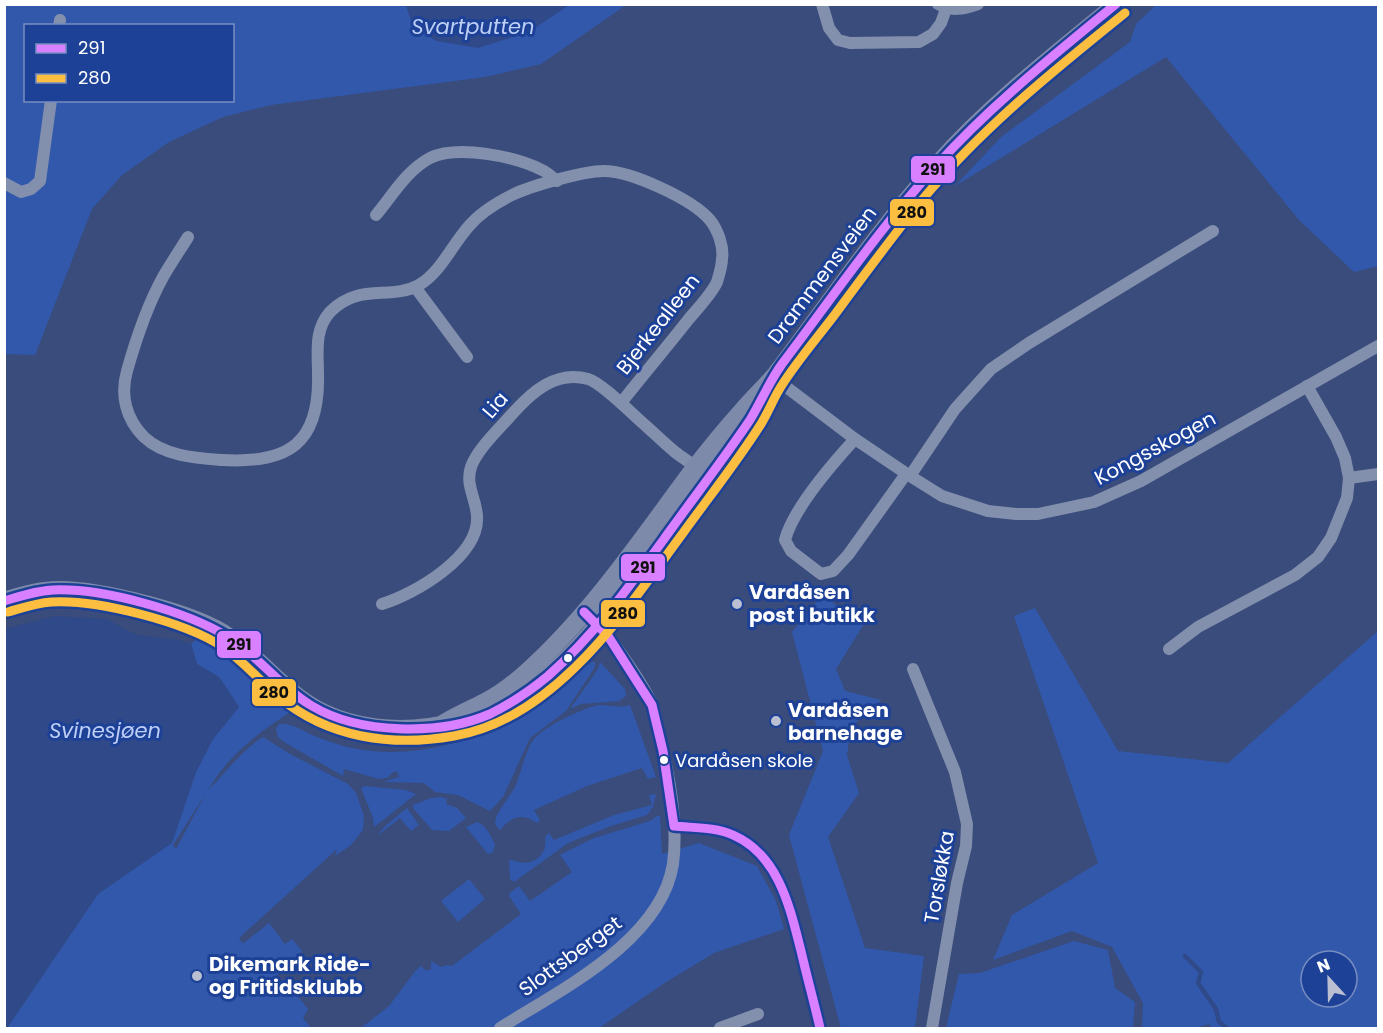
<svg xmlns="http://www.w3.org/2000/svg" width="1383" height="1033" font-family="Poppins,sans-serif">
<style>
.green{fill:#3258ac;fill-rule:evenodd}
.water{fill:#2f4989}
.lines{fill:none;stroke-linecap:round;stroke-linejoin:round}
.stream{stroke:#2f4989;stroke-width:4.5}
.minor{stroke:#828fad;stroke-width:12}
.secondary{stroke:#7d8aaa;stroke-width:18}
.bus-1-casing{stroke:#1d4197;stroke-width:14}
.bus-2-casing{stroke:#1d4197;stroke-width:14}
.bus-1{stroke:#d880ff;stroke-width:9}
.bus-2{stroke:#fbbe40;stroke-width:9}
.poi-dot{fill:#bac0d1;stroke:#1d4197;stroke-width:2}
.bus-dot{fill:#fff;stroke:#1d4197;stroke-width:2}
.labels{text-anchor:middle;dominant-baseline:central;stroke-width:6;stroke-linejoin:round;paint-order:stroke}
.bus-label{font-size:18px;fill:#fff;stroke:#1d4197;text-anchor:start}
.street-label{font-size:20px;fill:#fff;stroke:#1d4197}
.poi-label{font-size:20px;font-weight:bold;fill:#fff;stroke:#1d4197;text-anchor:start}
.water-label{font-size:21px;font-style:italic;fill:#bdcff6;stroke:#1d4197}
.line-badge{stroke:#1d4197;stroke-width:2}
.pale-badge-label{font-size:16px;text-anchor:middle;font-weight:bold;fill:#111}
</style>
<rect width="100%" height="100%" fill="#394c7b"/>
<g class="green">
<path d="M5,5h401l7,21 144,-14 12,-7h57l-85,59 -56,13 -214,28 -48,12 -54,25 -47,33 -30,34 -57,146 -30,-1zM26,26h206v74h-206z"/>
<polygon points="1156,5 1378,5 1378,266 1354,272 1299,220 1166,57 955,186 1001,137 1130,42 1136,24"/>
<polygon points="822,595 864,624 836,669 845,691 881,700 851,727 847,755 859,793 828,837 865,948 924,956 915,1028 841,1028 789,835 823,751 792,632"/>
<path d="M1035,608l83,143 110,12 150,-132v397h-166l-3,-4 -13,4h-54l1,-25 -31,-56 -40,-16 -79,29 19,-45 86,-52 -84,-247zM1311,961h36v36h-36z"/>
<path d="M196,640l23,11 70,62c-33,21 -61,43 -81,77 19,-18 32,-39 55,-53l27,17 58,30 8,9 8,23 -1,14 -12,15 -16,11 2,-7 -98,89 3,5 3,-1 24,-19 16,21 7,-5 10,12 -32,31 4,5 10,-8 24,30 -5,9 8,10h-304l91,-134 74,-52 24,-70 17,-33 26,-32 -20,-30 -22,-13 -6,-20zM206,793l-30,56 -3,-4z"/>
<path d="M592,662h3v5l-29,44 -36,27 -27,59 -13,14 -32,-16 -23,-3 -11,-9 -41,-1 16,-5 -2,-6 -5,2 -5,5 -8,1 -35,-10 -1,7 -59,-34 -6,-5 -2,-8 3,-5c13,-1 21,5 33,11 13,5 26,10 40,13 52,11 107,-2 155,-25 29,-14 53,-37 78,-57z"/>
<polygon points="600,662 625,689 626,696 619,701 581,704 570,709 598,669"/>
<path d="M600,705l23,2 7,-2 26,72 -8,2 -6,-11 -55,18 -53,24 6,10 -3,3c-15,-11 -26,-6 -37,7 -4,-4 -6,-6 -4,-12 1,-5 15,-24 19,-31 7,-15 9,-35 19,-48 9,-12 51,-32 66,-34z"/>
<polygon points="364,786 406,790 416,794 374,827 373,818 361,788"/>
<path d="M656,794l-3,13 -6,8 -36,11 -43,17 -54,39 -4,-3 -1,-19c5,0 9,2 14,3 15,0 25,-12 22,-26l4,-4 5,7 60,-25 38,-10 -3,-10z"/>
<polygon points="441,797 447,799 446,804 457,808 466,818 449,831 432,830 413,808 413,805 431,798"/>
<polygon points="407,808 419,825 411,831 400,818 377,836 384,827"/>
<polygon points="657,816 660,816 662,854 699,843 757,866 776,901 784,929 714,953 663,984 599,1028 361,1028 389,1006 416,970 421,966 425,970 431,970 431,961 441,967 447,965 452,966 521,914 509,896 510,893 519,886 530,901 572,872 560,855 594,838 650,821"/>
<path d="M477,822c9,3 14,14 18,23l-2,7 -5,2 -22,-27z"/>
<polygon points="469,879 485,899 458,922 441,901"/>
<polygon points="1074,941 1108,950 1115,988 1135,1002 1133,1028 946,1028 959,974 980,973"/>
</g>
<g class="water">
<polygon points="406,5 406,4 569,5 529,32 478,48 436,41 413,26"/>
<polygon points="55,616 108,619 122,628 138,635 179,640 191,644 197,664 219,677 239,707 213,739 196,772 172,843 98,894 7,1028 5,1028 5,629"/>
</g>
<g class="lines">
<polyline class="stream" points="1185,956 1201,972 1198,983 1216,1009 1219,1022 1227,1028"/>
<g class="minor">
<polyline points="822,4 829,28 838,40 850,43 919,42 933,34 941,23 946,9"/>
<path d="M938,4c13,8 26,5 40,0"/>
<polyline points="59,26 60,20"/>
<polyline points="4,183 21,192 31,189 40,181 51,100"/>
<path d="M376,215c16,-19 31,-45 54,-57 28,-13 85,-2 112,12 5,2 10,7 15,11"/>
<path d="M188,237c-8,13 -17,26 -25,40 -16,29 -27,62 -36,94 -7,24 -1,48 17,66 20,19 51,21 78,23 67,4 98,-17 96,-86 0,-22 -4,-44 12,-62 29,-30 60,-11 89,-27 22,-13 33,-40 50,-59 11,-13 27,-23 43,-31 18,-9 72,-24 92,-24 27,0 88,28 106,49 8,10 14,27 12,39 0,7 -3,16 -5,23 -6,13 -20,27 -29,38 -22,28 -45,55 -67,83"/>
<polyline points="415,287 467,357"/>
<polyline points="773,377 855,439 910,476 955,409 991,369 1029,343 1213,231"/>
<path d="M855,439c-22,24 -62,70 -70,101l6,11 30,23 12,-3 15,-16 58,-81"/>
<polyline points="910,476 942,496 988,511 1016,514 1038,514 1094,502 1141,481 1378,346"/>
<polyline points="1349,478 1378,474"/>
<path d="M382,604c33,-10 98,-48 95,-88 -1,-18 -12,-31 -6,-49 6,-18 30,-40 42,-54 19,-21 43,-43 75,-34 14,4 44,35 57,46 10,9 20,19 30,27 9,7 18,12 26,19"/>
<polyline points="1169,649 1198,627 1295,575 1318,557 1331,538 1347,498 1349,478 1345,458 1336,437 1307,386"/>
<polyline points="913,669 955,772 967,824 966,846 957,883 932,1028"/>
<path d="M674,826c18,2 47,2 63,11 43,22 52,69 63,111 7,27 14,54 20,80"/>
<path d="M500,1028c60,-38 161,-87 173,-164 5,-38 -2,-80 -11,-117 -3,-13 -5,-27 -9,-40 -6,-17 -45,-75 -59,-86"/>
<polyline points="720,1028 758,1014"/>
</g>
<g class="secondary">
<path d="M4,601c18,-6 36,-11 55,-11 41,0 137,23 170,47 33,23 58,59 95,76 32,15 70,19 105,14 26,-4 47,-7 72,-19 65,-31 124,-117 166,-174 21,-28 41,-55 61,-83 9,-13 19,-26 26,-39"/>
<path d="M441,725c14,-9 29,-15 44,-23 16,-8 31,-20 44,-32 63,-57 112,-130 162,-197 16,-21 33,-42 51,-62 11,-13 23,-24 34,-37 53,-70 103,-144 162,-210 53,-60 117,-109 179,-160"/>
</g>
<g class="bus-1-casing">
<g id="bus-1">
<path d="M4,601c16,-5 32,-10 49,-11 50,-2 133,21 175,47 31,19 52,50 84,69 47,28 127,30 178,8 20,-10 40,-23 58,-38 48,-42 86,-96 124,-148 26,-36 53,-71 78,-108 11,-18 19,-38 32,-56 50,-66 98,-136 154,-198 54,-60 118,-111 180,-162"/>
<path d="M584,612l24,24 44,69 11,46 11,75c20,2 41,1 59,9 46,20 57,73 68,116 6,26 13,51 19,77"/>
</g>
</g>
<g class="bus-2-casing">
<path id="bus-2" d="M8,612c14,-4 28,-9 43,-10 46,-3 134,20 172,45 20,14 37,34 56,50 49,41 113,50 175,39 102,-17 172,-126 229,-203 26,-36 54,-71 78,-109 8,-13 13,-27 21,-39 16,-25 36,-48 54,-72 28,-38 56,-76 86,-113 59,-71 131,-129 203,-187"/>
</g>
<use href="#bus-1" class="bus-1"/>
<use href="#bus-2" class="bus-2"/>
</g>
<g class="poi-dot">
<circle cx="737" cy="604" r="6"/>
<circle cx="776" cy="721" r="6"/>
<circle cx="197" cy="976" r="6"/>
</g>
<g class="bus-dot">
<circle cx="568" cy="658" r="5"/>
<circle cx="664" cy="760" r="5"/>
</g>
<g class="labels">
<g class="bus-label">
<text x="675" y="760">Vardåsen skole</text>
</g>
<g class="street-label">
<text transform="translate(822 275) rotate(-53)">Drammensveien</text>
<text transform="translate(658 324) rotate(-52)">Bjerkealleen</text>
<text transform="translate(495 405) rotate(-49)">Lia</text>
<text transform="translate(1155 448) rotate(-28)">Kongsskogen</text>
<text transform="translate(939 877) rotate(-80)">Torsløkka</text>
<text transform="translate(570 956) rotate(-36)">Slottsberget</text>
</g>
<g class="poi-label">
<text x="749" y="592">Vardåsen<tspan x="749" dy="23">post i butikk</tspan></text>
<text x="788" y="710">Vardåsen<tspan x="788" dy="23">barnehage</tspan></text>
<text x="209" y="964">Dikemark Ride-<tspan x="209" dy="23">og Fritidsklubb</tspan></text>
</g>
<g class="water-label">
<text x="473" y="26">Svartputten</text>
<text x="105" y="730">Svinesjøen</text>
</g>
</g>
<g class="line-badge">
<rect x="910" y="155" width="46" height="29" rx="6" fill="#d880ff"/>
<rect x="889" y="198" width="46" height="29" rx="6" fill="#fbbe40"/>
<rect x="620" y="553" width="46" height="29" rx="6" fill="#d880ff"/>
<rect x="600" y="599" width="46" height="29" rx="6" fill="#fbbe40"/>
<rect x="216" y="630" width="46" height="29" rx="6" fill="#d880ff"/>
<rect x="251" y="678" width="46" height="29" rx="6" fill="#fbbe40"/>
</g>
<g class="pale-badge-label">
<text x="933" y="175">291</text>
<text x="912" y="218">280</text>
<text x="643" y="573">291</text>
<text x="623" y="619">280</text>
<text x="239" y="650">291</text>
<text x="274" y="698">280</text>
</g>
<rect width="1383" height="1033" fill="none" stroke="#ffffff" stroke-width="12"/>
<rect x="24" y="24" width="210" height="78" fill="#1d4197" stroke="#778dc1" stroke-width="1.5"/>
<rect x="36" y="44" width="30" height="9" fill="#d880ff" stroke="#778dc1" stroke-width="1.5"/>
<text x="78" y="54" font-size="18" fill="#ffffff">291</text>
<rect x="36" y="74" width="30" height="9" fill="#fbbe40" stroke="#778dc1" stroke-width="1.5"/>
<text x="78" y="84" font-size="18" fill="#ffffff">280</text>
<g transform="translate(1329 979) rotate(338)"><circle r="28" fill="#1d4197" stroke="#778dc1" stroke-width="1.5"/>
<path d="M0-4.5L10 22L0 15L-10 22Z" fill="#bac0d1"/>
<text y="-9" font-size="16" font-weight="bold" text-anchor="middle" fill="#ffffff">N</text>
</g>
</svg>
